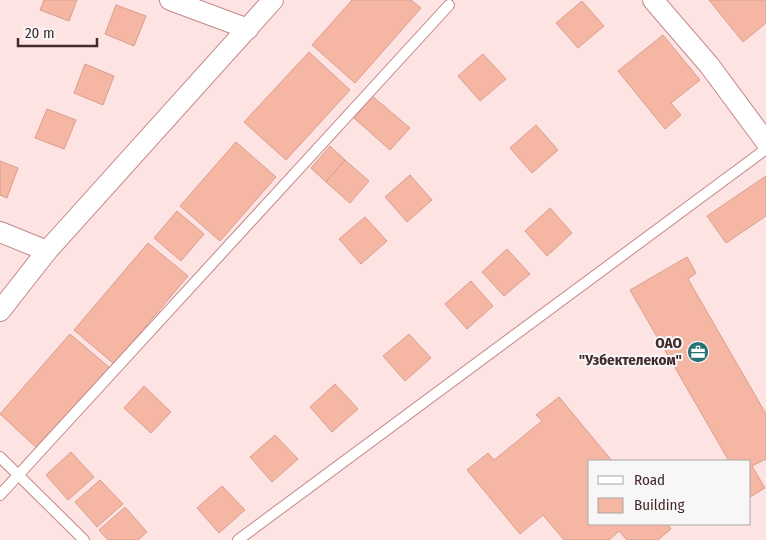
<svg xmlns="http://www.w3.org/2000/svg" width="766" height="540" font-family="'Fira Sans Condensed',sans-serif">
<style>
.building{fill:#f6b6a4;stroke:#d99e8e}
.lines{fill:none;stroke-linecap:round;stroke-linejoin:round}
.lane-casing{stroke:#c4878a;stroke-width:12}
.street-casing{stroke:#c4878a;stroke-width:22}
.lane{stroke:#fff;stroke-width:10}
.street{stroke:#fff;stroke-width:20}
.labels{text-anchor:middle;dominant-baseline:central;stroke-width:4;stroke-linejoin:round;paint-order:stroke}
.poi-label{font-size:15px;font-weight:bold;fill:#432a2b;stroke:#f7f7f7;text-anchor:end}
</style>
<rect width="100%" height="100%" fill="#fee3e3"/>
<g class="building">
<polygon points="44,0 77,0 69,21 40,10"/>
<polygon points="352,0 411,0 421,8 355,83 312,45"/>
<polygon points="709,0 766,0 766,23 743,42"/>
<polygon points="582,1 604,26 578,48 556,23"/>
<polygon points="116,5 146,16 134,46 105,34"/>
<polygon points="663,35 700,80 671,103 681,115 665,129 618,71"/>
<polygon points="309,52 350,90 286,160 244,122"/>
<polygon points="483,54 506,79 480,101 458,76"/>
<polygon points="85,64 114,76 103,105 74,93"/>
<polygon points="372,96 410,128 390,150 354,118"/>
<polygon points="47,109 76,120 64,149 35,138"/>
<polygon points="536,125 558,150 532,173 510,148"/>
<polygon points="236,142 276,177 220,241 180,206"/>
<polygon points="330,146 345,160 326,182 311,168"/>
<polygon points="345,160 369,181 350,203 326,182"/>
<polygon points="0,161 18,168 7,198 0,195"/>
<polygon points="410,175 432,200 407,222 385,197"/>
<polygon points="766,176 766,216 726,243 707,216"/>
<polygon points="550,208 572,233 547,256 525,231"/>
<polygon points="177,211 204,234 181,261 154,238"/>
<polygon points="365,217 387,241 361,264 339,239"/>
<polygon points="148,243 188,276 114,364 74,330"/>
<polygon points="507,249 530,274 504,296 482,272"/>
<polygon points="687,257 696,273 688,279 766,414 766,459 752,466 765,488 750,497 750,461 729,461 630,290"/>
<polygon points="471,281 493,306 467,329 445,304"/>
<polygon points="70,334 110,368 39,450 0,414"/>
<polygon points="409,334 431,358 405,381 383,356"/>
<polygon points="335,384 358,409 332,432 310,407"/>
<polygon points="144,386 171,412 151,433 124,408"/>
<polygon points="559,397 612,461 590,461 590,524 667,524 671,529 658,540 627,540 619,531 609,540 564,540 543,515 520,534 467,470 488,453 494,460 542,421 536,415"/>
<polygon points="275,435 298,459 272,482 250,457"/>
<polygon points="71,452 94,477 68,500 46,475"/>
<polygon points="100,480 123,504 97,527 75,502"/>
<polygon points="222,486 245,510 219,533 197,508"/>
<polygon points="125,507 147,532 138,540 108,540 99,530"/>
</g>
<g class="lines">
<g class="lane-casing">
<g id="lane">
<polyline points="0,457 84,540"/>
<polyline points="0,495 449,5"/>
<polyline points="238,540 766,149"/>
</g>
</g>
<g class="street-casing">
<g id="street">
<polyline points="170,0 248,29"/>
<polyline points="653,0 709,65 766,142"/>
<polyline points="0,232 47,251"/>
<polyline points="0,311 47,251 273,0"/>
</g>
</g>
<use href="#lane" class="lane"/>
<use href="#street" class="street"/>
</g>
<defs>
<g id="office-disc" transform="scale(1.125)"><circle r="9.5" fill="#287273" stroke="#f7f7f7"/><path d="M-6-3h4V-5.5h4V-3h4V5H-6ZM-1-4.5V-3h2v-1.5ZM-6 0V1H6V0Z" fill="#fff"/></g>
</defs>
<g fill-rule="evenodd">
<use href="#office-disc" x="698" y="352"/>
</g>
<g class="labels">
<g class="poi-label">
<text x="682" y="343">ОАО<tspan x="682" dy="17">"Узбектелеком"</tspan></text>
</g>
</g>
<rect x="588" y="460" width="162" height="65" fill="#f7f7f7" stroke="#afa5a5"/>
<rect x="598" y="476" width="25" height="8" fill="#ffffff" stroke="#afa5a5"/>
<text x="634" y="485" font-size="15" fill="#432a2b">Road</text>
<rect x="598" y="498" width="25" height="15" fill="#f6b6a4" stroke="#afa5a5"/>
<text x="634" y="510" font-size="15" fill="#432a2b">Building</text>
<path d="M18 38v8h79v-8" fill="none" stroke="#432a2b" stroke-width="2.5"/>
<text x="25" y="38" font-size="15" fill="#432a2b" stroke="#f7f7f7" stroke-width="4" paint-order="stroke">20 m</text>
</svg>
